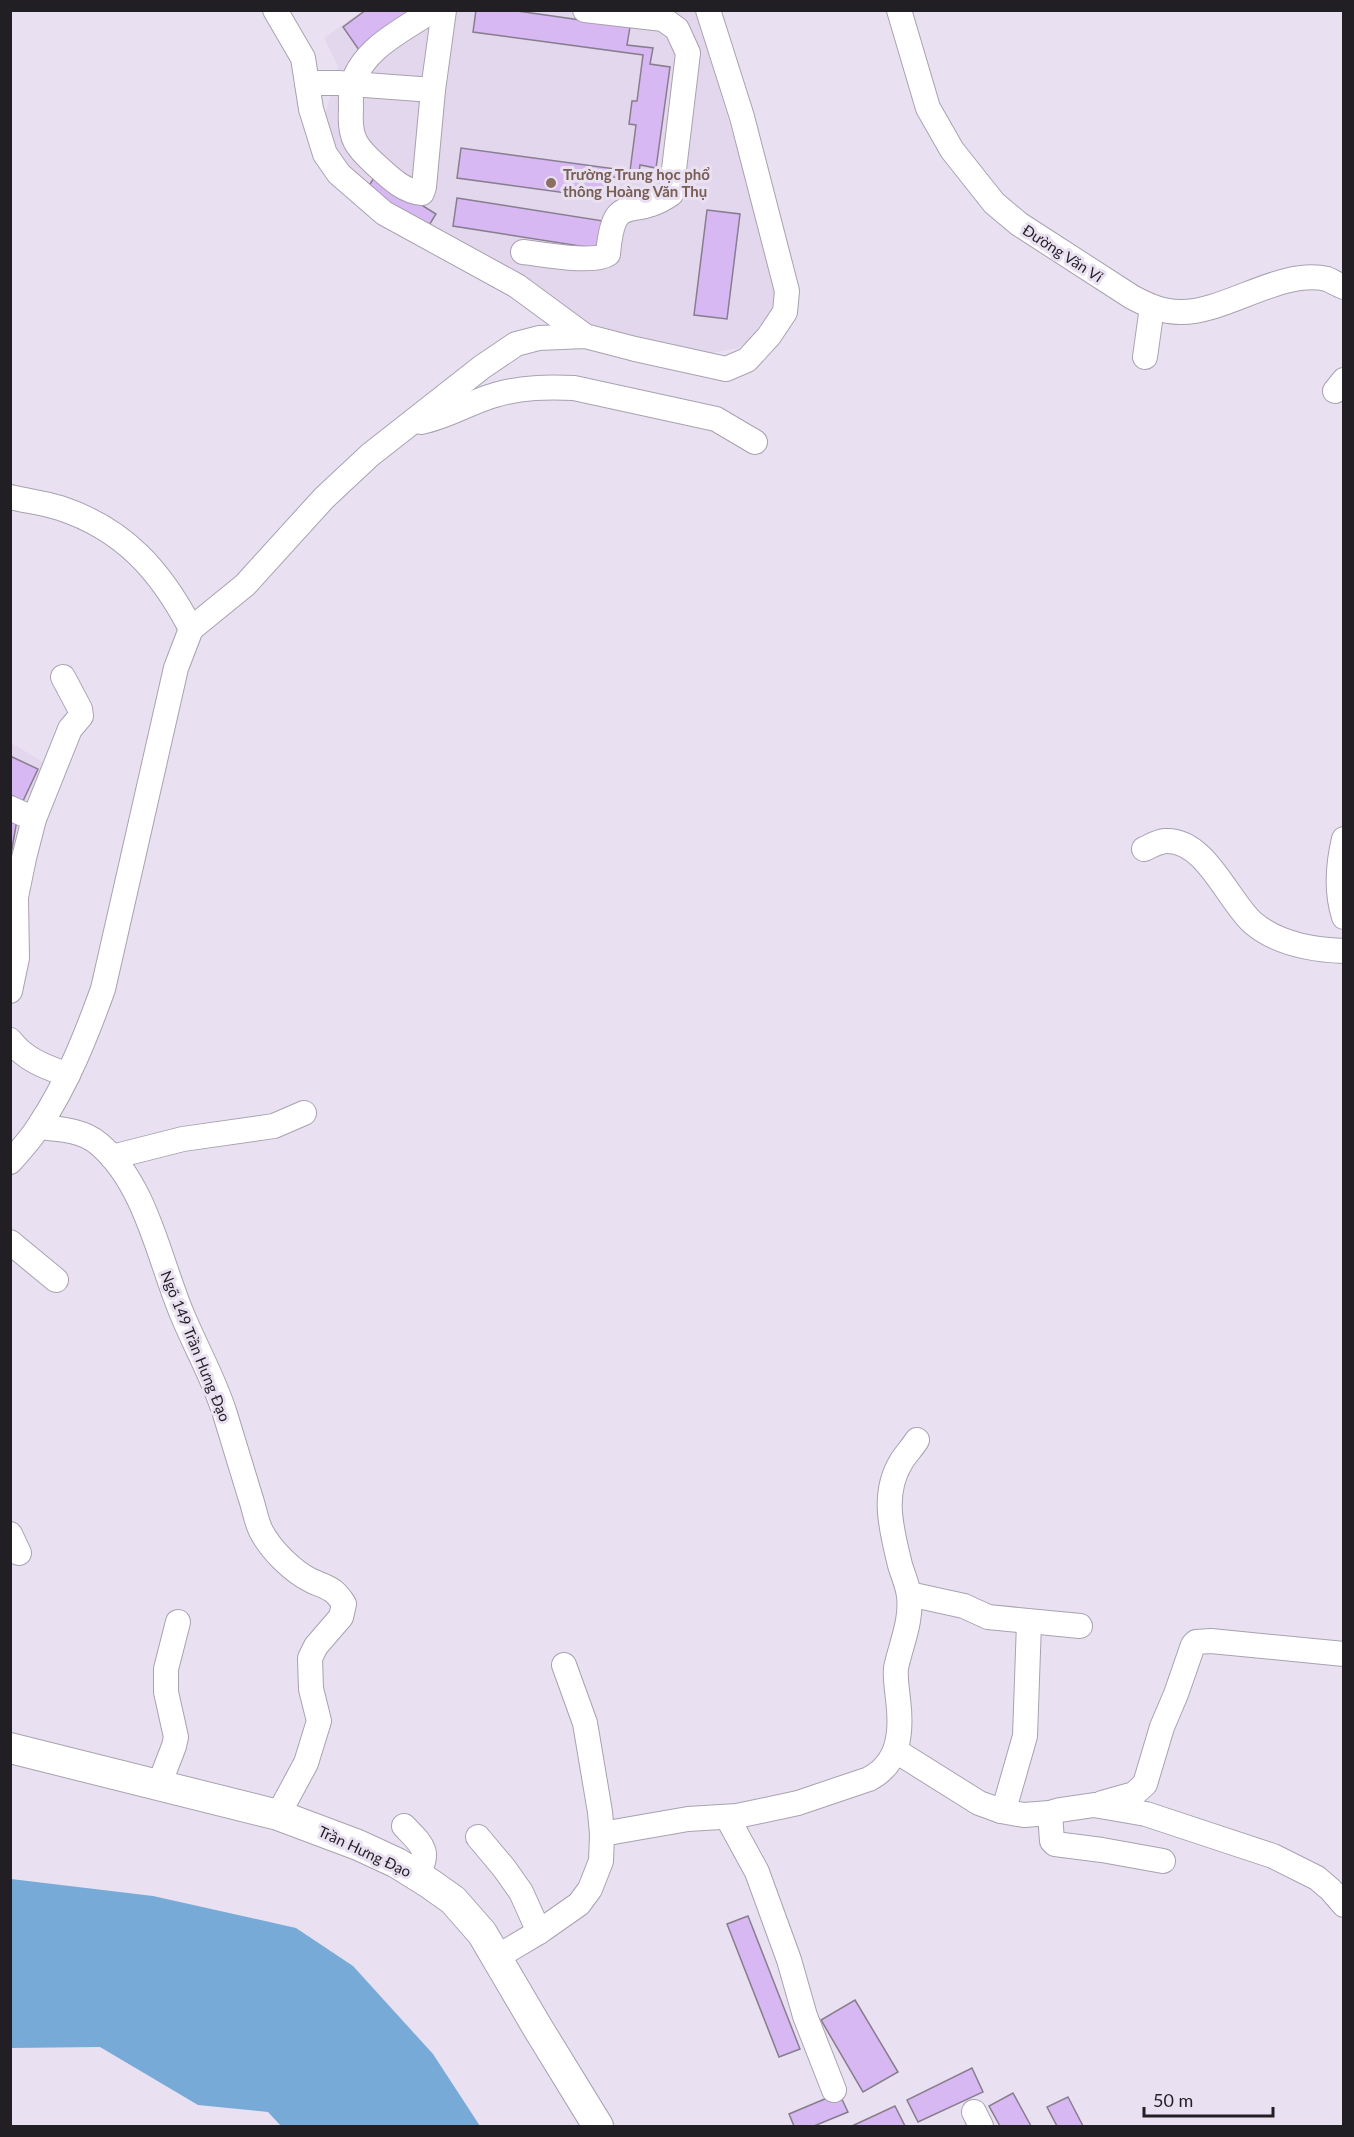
<svg xmlns="http://www.w3.org/2000/svg" width="1354" height="2137" font-family="Lato,sans-serif">
<style>
.built{fill:#e3d7ee}
.water{fill:#78aad8}
.building{fill:#d7b8f2;stroke:#867e8d;stroke-width:1.5}
.lines{fill:none;stroke-linecap:round;stroke-linejoin:round}
.minor-casing{stroke:#a9a1b0;stroke-width:26}
.major-casing{stroke:#a9a1b0;stroke-width:32}
.minor{stroke:#fff;stroke-width:24}
.major{stroke:#fff;stroke-width:30}
.education-dot{fill:#8d6e63;stroke:#e9e1f1;stroke-width:2}
.labels{text-anchor:middle;dominant-baseline:central;stroke-width:6;stroke-linejoin:round;paint-order:stroke}
.education-label{font-size:15px;font-weight:bold;fill:#785e54;stroke:#e9e1f1;text-anchor:start}
.street-label{font-size:15px;fill:#211e24;stroke:#e9e1f1}
</style>
<rect width="100%" height="100%" fill="#e9e1f1"/>
<g class="built">
<polygon points="362,11 696,11 769,256 775,294 772,311 750,338 738,348 711,353 604,333 533,287 357,186 322,127 338,66 324,38"/>
<polygon points="11,743 43,762 21,824 11,877"/>
</g>
<polygon class="water" points="11,1879 153,1896 296,1928 353,1966 433,2054 480,2126 281,2126 268,2112 198,2105 100,2047 11,2048"/>
<g class="building">
<polygon points="366,10 413,10 359,50 343,27"/>
<polygon points="476,10 510,10 630,27 627,45 653,48 650,64 670,67 656,168 640,165 638,180 613,177 610,199 457,178 461,148 630,171 636,125 629,124 632,101 637,101 643,55 473,32"/>
<polygon points="375,176 436,214 428,227 367,189"/>
<polygon points="457,198 610,222 605,250 453,226"/>
<polygon points="707,210 740,214 727,319 694,315"/>
<polygon points="10,756 38,769 23,801 10,795"/>
<polygon points="10,818 17,820 10,860"/>
<polygon points="748,1916 800,2049 779,2057 727,1924"/>
<polygon points="855,2000 898,2072 863,2092 821,2020"/>
<polygon points="972,2068 983,2092 918,2122 907,2100"/>
<polygon points="839,2093 848,2112 814,2126 794,2126 789,2114"/>
<polygon points="1013,2093 1031,2126 1000,2126 989,2106"/>
<polygon points="1068,2097 1083,2126 1057,2126 1047,2107"/>
<polygon points="895,2106 905,2126 852,2126"/>
</g>
<g class="lines">
<g class="minor-casing">
<g id="minor">
<polyline points="275,10 303,58 311,109 325,154 339,174 384,213 517,286 585,336"/>
<path d="M899,10l29,98 24,42 42,53 25,21 113,73c15,8 30,15 48,15 45,1 101,-44 147,-33 5,2 11,6 17,8"/>
<polyline points="307,83 338,83 433,90 444,10"/>
<path d="M433,90l-9,97 -2,6c-18,-1 -33,-16 -46,-28 -20,-18 -27,-27 -25,-55 0,-9 -1,-19 2,-27 10,-35 52,-54 80,-73"/>
<path d="M523,252c19,2 71,12 85,2 6,-66 23,-32 63,-60l17,-141 -11,-24 -14,-10 -78,-9"/>
<polyline points="1145,357 1152,307"/>
<polyline points="1335,391 1344,380"/>
<path d="M421,422c26,-5 49,-20 74,-27 26,-8 53,-8 79,-7l142,31 39,23"/>
<path d="M10,497c17,4 34,6 50,11 64,21 101,63 131,121"/>
<polyline points="10,808 34,819"/>
<path d="M1344,839c-6,25 -8,53 0,78"/>
<path d="M1144,849c7,-3 13,-7 21,-8 40,-3 63,60 88,82 25,21 59,27 91,28"/>
<polyline points="10,991 17,958 16,897 24,858 34,819 70,729 81,716 80,709 63,677"/>
<path d="M10,1040c15,20 36,27 58,35"/>
<path d="M39,1127c21,2 44,3 60,17 47,40 60,115 83,170 14,34 32,65 43,100 8,27 17,55 25,82 4,11 6,25 11,35 10,19 32,41 51,50 16,7 22,7 32,23l-3,13 -25,29 -6,12 1,31 8,32 -13,42 -28,52"/>
<polyline points="112,1157 183,1139 274,1126 304,1113"/>
<path d="M10,1162c10,-11 21,-23 29,-36 28,-42 47,-90 64,-137l73,-321 15,-39 54,-44 79,-87 46,-43 112,-88 34,-23 23,-6 46,-2 50,13 91,20 21,-9 22,-24 16,-24 2,-21 -45,-174 -34,-107"/>
<polyline points="10,1242 56,1280"/>
<polyline points="10,1534 19,1553"/>
<polyline points="909,1594 964,1606 988,1617 1080,1626"/>
<polyline points="896,1751 979,1803 1001,1811 1024,1815 1050,1813 1060,1810 1094,1805 1146,1814 1273,1856 1317,1878 1331,1890 1344,1905"/>
<polyline points="159,1785 174,1746 176,1737 166,1692 166,1669 178,1622"/>
<polyline points="1102,1803 1134,1794 1145,1784 1162,1727 1176,1694 1193,1645 1196,1642 1211,1641 1344,1654"/>
<polyline points="1001,1811 1007,1799 1025,1736 1029,1623"/>
<polyline points="1050,1813 1052,1841 1055,1844 1102,1850 1163,1861"/>
<polyline points="727,1817 757,1872 789,1960 805,2016 834,2090"/>
<path d="M404,1826c17,18 28,25 13,49"/>
<path d="M602,1834l86,-15 49,-3 61,-13 71,-24c31,-16 33,-48 29,-80 -1,-10 -3,-21 -2,-31 5,-24 16,-47 13,-72 -1,-10 -6,-21 -9,-31 -8,-34 -19,-70 1,-103 4,-7 11,-14 16,-22"/>
<polyline points="478,1837 504,1868 521,1892 539,1932"/>
<polyline points="497,1957 539,1932 579,1904 590,1889 601,1861 602,1834 600,1812 585,1723 564,1665"/>
<polyline points="974,2112 981,2126"/>
</g>
</g>
<g class="major-casing">
<polyline id="major" points="10,1748 278,1815 358,1845 397,1863 429,1883 453,1900 482,1933 539,2030 598,2126"/>
</g>
<use href="#minor" class="minor"/>
<use href="#major" class="major"/>
</g>
<circle class="education-dot" cx="551" cy="183" r="6"/>
<g class="labels">
<g class="education-label">
<text x="563" y="174">Trường Trung học phổ<tspan x="563" dy="17">thông Hoàng Văn Thụ</tspan></text>
</g>
<g class="street-label">
<text transform="translate(1063 253) rotate(33)">Đường Văn Vỉ</text>
<text transform="translate(196 1346) rotate(68)">Ngõ 149 Trần Hưng Đạo</text>
<text transform="translate(365 1851) rotate(25)">Trần Hưng Đạo</text>
</g>
</g>
<rect width="1354" height="2137" fill="none" stroke="#211e24" stroke-width="24"/>
<path d="M1144 2107v9h129v-9" fill="none" stroke="#211e24" stroke-width="3"/>
<text x="1153" y="2107" font-size="18" fill="#211e24" stroke="#e9e1f1" stroke-width="4.5" paint-order="stroke">50 m</text>
</svg>
